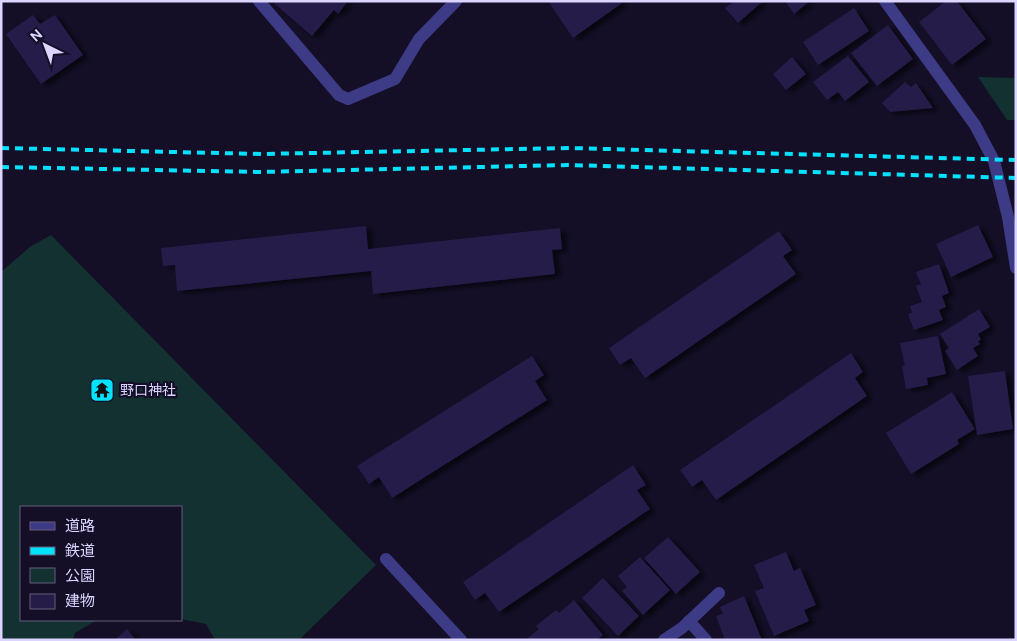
<svg xmlns="http://www.w3.org/2000/svg" width="1017" height="641" font-family="'DM Sans','Noto Sans JP',sans-serif">
<style>
.green{fill:#123130}
.building{fill:#251c48;filter:url(#shadow)}
.lines{fill:none;stroke-linecap:round;stroke-linejoin:round}
.minor{stroke:#3e3b86;stroke-width:12}
.rail{stroke:#02e2fe;stroke-width:4;stroke-dasharray:8 6;stroke-linecap:butt}
.labels{text-anchor:middle;dominant-baseline:central;stroke-width:4.5;stroke-linejoin:round;paint-order:stroke}
.poi-label{font-size:14px;fill:#dbd5ff;stroke:#140f27;text-anchor:start}
</style>
<defs>
<filter id="shadow"><feDropShadow dx="5.5" dy="3" stdDeviation="2.5" flood-color="#0009"/></filter>
</defs>
<rect width="100%" height="100%" fill="#140f27"/>
<g class="green">
<polygon points="978,77 1016,78 1016,120 1007,120"/>
<polygon points="51,235 376,565 299,640 215,640 206,624 181,619 181,507 21,507 21,620 97,620 75,633 73,640 1,640 1,272 30,247"/>
</g>
<g class="building">
<polygon points="276,1 348,1 338,14 334,10 312,36 274,3"/>
<polygon points="548,1 621,1 622,3 573,38"/>
<polygon points="734,1 763,1 738,23 725,8"/>
<polygon points="785,1 810,1 794,14"/>
<polygon points="946,1 957,1 986,39 952,65 919,22"/>
<polygon points="854,8 869,31 818,65 803,42"/>
<polygon points="33,15 40,24 55,15 83,55 41,84 6,34"/>
<polygon points="888,25 913,59 877,86 851,53"/>
<polygon points="848,56 869,82 845,101 838,92 827,100 813,82"/>
<polygon points="792,57 806,74 786,90 773,74"/>
<polygon points="905,82 911,87 916,83 933,108 890,112 882,103"/>
<polygon points="978,225 993,257 951,277 936,244"/>
<polygon points="366,226 368,249 560,228 562,249 552,250 555,274 373,294 371,271 177,291 175,265 163,266 161,248"/>
<polygon points="779,231 792,250 783,256 796,274 645,378 631,358 620,365 609,348"/>
<polygon points="939,264 949,293 942,296 946,307 939,310 943,320 914,330 908,314 912,313 910,306 922,302 916,286 921,284 916,272"/>
<polygon points="979,309 990,327 978,334 981,340 978,341 980,344 973,348 978,356 957,370 945,351 949,348 940,334"/>
<polygon points="938,336 946,374 927,378 928,385 906,389 902,366 905,366 900,343"/>
<polygon points="851,353 863,372 855,378 867,396 716,500 702,480 692,487 680,470"/>
<polygon points="532,356 544,375 535,381 547,400 392,498 379,477 369,484 357,466"/>
<polygon points="1005,371 1013,429 977,435 968,376"/>
<polygon points="952,392 975,429 957,440 959,444 911,474 886,433"/>
<polygon points="633,465 646,485 637,490 650,509 499,612 485,593 475,600 463,582"/>
<polygon points="668,537 700,572 676,594 644,558"/>
<polygon points="786,552 794,571 800,568 816,605 804,610 809,621 774,636 755,591 764,588 754,565"/>
<polygon points="640,557 670,590 643,615 622,591 627,587 618,576"/>
<polygon points="603,578 639,616 618,636 582,598"/>
<polygon points="744,596 762,640 725,640 716,616 723,614 720,607"/>
<polygon points="574,600 603,635 597,640 525,640 539,629 536,626 556,610 559,613"/>
<polygon points="127,629 136,640 115,640"/>
</g>
<g class="lines">
<g class="minor">
<polyline points="259,1 339,95 348,99 395,79 419,39 456,1"/>
<polyline points="885,1 975,125 994,161 1008,217 1016,268"/>
<polyline points="386,559 461,640"/>
<polyline points="689,621 706,640"/>
<polyline points="664,640 682,628 719,593"/>
</g>
<g class="rail">
<polyline points="1,148 261,154 569,148 1016,160"/>
<polyline points="1,167 260,172 568,165 1016,178"/>
</g>
</g>
<defs>
<g id="temple-square" transform="scale(1.25)"><rect x="-9" y="-9" width="18" height="18" rx="4" fill="#02e2fe" stroke="#140f27"/><path d="M0-6L5-2H3V0L6.5 2.5H4V6H1.5V3h-3V6H-4V2.5H-6.5L-3 0V-2H-5Z" fill="#111"/></g>
</defs>
<g fill-rule="evenodd">
<use href="#temple-square" x="102" y="390"/>
</g>
<g class="labels">
<g class="poi-label">
<text x="120" y="390">野口神社</text>
</g>
</g>
<rect width="1017" height="641" fill="none" stroke="#dbd5ff" stroke-width="5"/>
<rect x="20" y="506" width="162" height="115" fill="#140f27" stroke="#645e7d"/>
<rect x="30" y="522" width="25" height="8" fill="#3e3b86" stroke="#645e7d"/>
<text x="65" y="531" font-size="15" fill="#dbd5ff">道路</text>
<rect x="30" y="547" width="25" height="8" fill="#02e2fe" stroke="#645e7d"/>
<text x="65" y="556" font-size="15" fill="#dbd5ff">鉄道</text>
<rect x="30" y="568" width="25" height="15" fill="#123130" stroke="#645e7d"/>
<text x="65" y="581" font-size="15" fill="#dbd5ff">公園</text>
<rect x="30" y="594" width="25" height="15" fill="#251c48" stroke="#645e7d"/>
<text x="65" y="606" font-size="15" fill="#dbd5ff">建物</text>
<g transform="translate(45 45) rotate(318)" stroke="#140f27" stroke-width="4" paint-order="stroke">
<path d="M0-4L9 19L0 12L-9 19Z" fill="#dbd5ff"/>
<text y="-8" font-size="14" font-weight="bold" text-anchor="middle" fill="#dbd5ff">N</text>
</g>
</svg>
